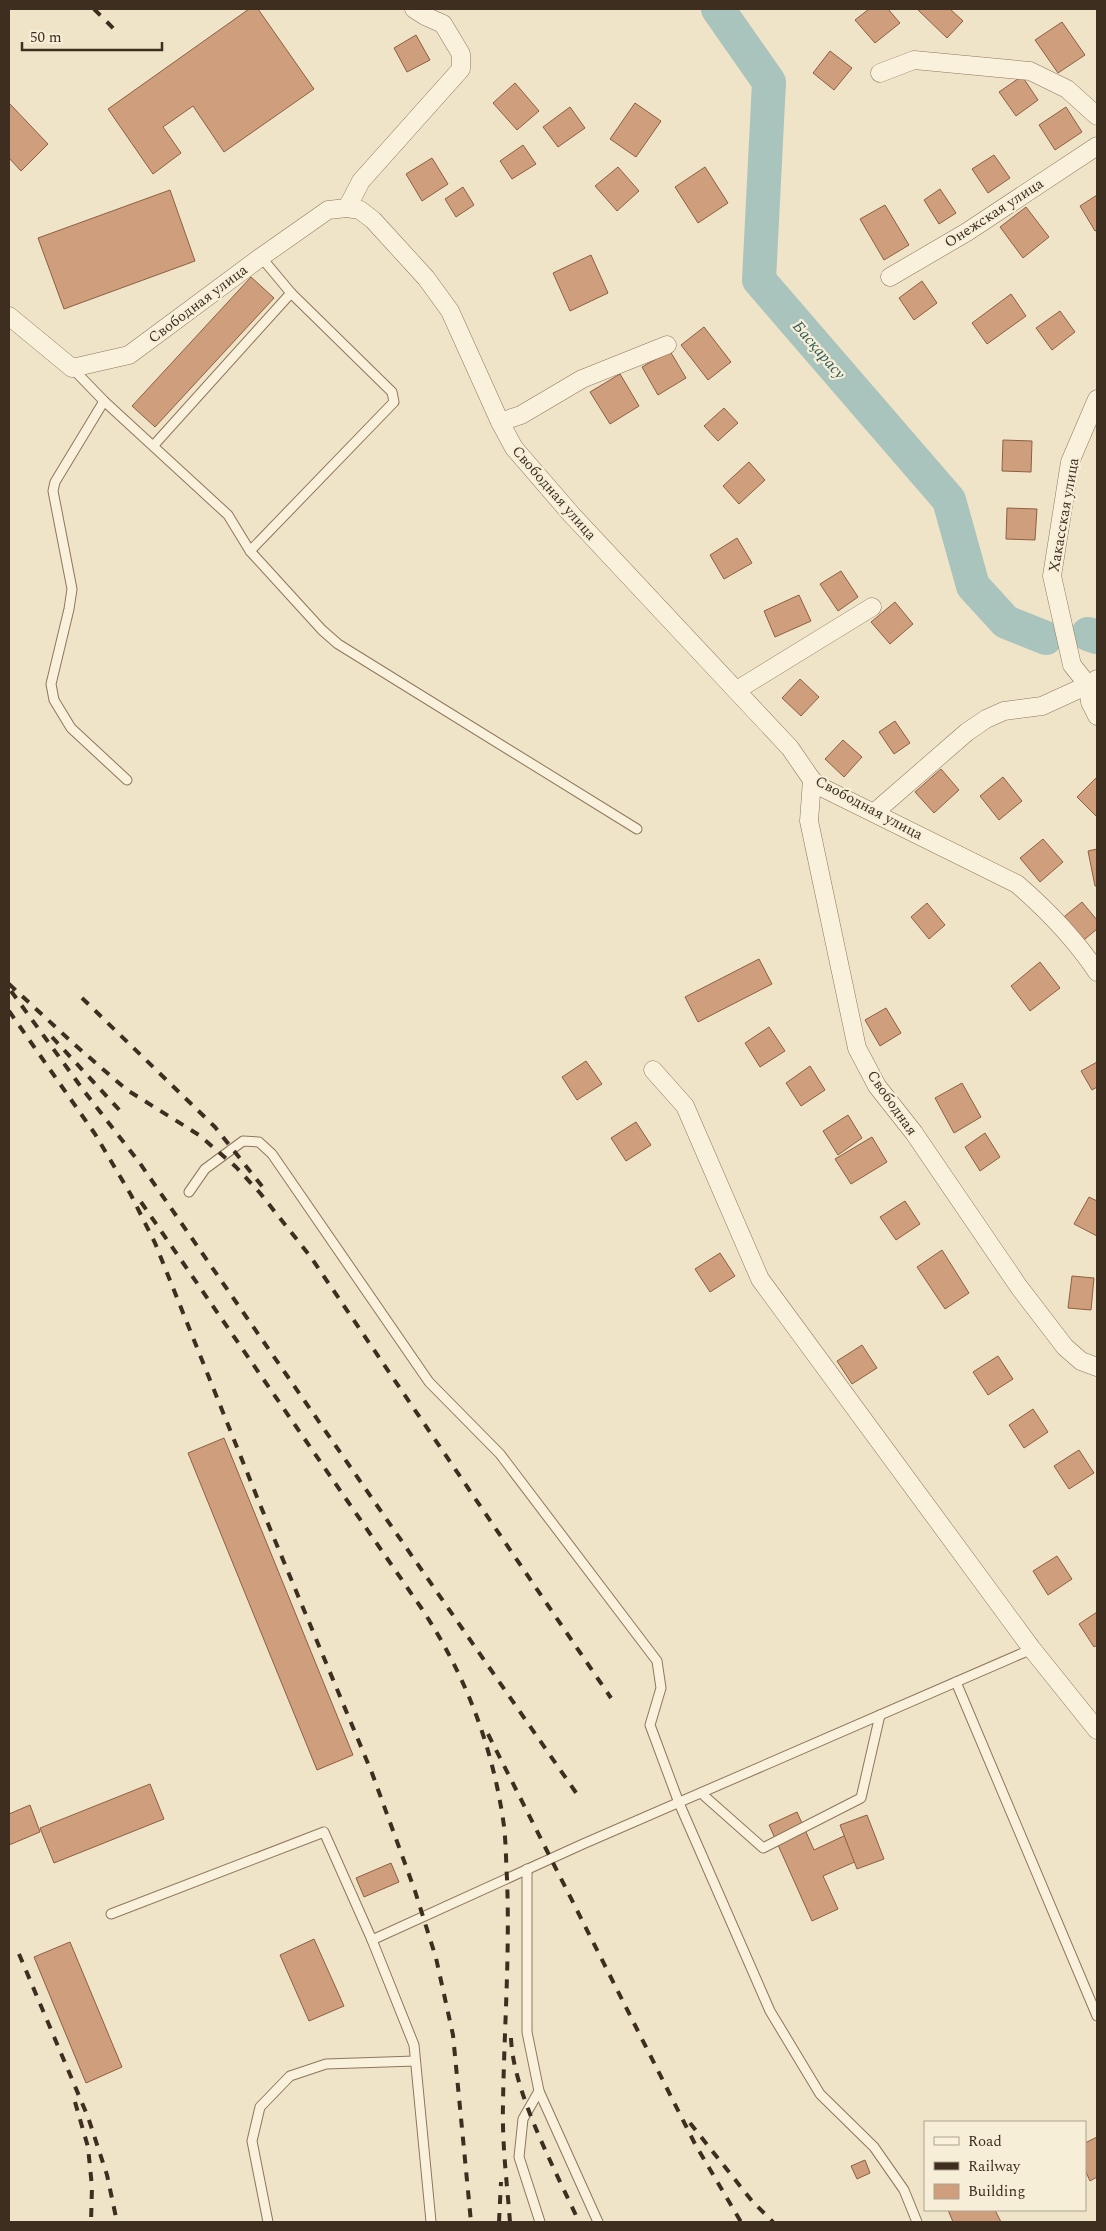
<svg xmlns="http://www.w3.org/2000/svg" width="1106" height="2231" font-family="Spectral,serif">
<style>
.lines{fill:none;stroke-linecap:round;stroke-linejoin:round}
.river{stroke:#a9c4bc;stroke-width:34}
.building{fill:#cf9f7d;stroke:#8d5f41}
.lane-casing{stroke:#8d765c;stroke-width:11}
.street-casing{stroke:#8d765c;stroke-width:19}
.lane{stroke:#faf1dc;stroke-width:9}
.street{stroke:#faf1dc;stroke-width:18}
.rail{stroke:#3d2e20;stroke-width:4;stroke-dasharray:9 9;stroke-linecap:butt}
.labels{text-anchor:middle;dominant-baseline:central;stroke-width:4.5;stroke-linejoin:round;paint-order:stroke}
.street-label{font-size:15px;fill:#3d2e20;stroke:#f7eed8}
.water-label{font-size:16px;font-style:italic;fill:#2f5d5a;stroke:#f7eed8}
</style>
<rect width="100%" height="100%" fill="#f0e4c8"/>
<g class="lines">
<g class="river">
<polyline points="718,9 769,82 759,280 949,500 973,586 1006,622 1046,638"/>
<polyline points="1088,634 1097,637"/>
</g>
</g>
<g class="building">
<polygon points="249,9 258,9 314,89 224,152 193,106 163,127 181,153 153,174 108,109"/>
<polygon points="869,9 888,9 900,23 875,43 855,20"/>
<polygon points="919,9 950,9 963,21 947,38 918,10"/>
<polygon points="1062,22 1085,55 1058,73 1035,40"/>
<polygon points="416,35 430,60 407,72 394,48"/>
<polygon points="830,51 852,68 834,90 813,73"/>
<polygon points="1022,76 1038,100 1016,116 999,92"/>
<polygon points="515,83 539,111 517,130 493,103"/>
<polygon points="9,103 48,144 21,171 9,158"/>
<polygon points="635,103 661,121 636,157 610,139"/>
<polygon points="570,107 585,128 558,147 543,127"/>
<polygon points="1066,107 1082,132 1055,150 1039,125"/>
<polygon points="523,145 536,164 512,179 500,161"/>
<polygon points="994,155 1010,178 988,193 972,169"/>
<polygon points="432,158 448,184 422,201 406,174"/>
<polygon points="618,167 639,191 617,211 595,186"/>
<polygon points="705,167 728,203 698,223 675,187"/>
<polygon points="463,187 474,205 456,217 445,199"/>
<polygon points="940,189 956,213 939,224 924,200"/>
<polygon points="170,190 195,261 64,309 38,238"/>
<polygon points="1097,195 1097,230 1095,231 1080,206"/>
<polygon points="885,205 909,245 884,260 860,219"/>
<polygon points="1026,207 1049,237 1023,258 1000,227"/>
<polygon points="591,255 608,293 570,311 553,273"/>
<polygon points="251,277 274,298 155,427 132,406"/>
<polygon points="922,281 937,303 914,320 899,298"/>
<polygon points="1011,294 1026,316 987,344 972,323"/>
<polygon points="1060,311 1075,332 1052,350 1036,328"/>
<polygon points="704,327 731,362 708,380 681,345"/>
<polygon points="670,351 686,378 658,395 642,367"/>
<polygon points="620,374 639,406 610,424 590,392"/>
<polygon points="724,408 738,423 718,441 704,426"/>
<polygon points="1003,440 1032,441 1031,472 1002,471"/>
<polygon points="749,462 765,480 739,504 723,486"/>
<polygon points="1007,508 1037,509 1035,540 1006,539"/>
<polygon points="737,538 752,563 724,579 710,555"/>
<polygon points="841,571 858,597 838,611 820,584"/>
<polygon points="799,595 811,621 775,637 764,611"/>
<polygon points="895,602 913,624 890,644 871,622"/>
<polygon points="800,679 819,697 801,716 782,698"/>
<polygon points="895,721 910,743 894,754 879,732"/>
<polygon points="843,740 862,757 844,777 825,759"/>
<polygon points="941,769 959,790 934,813 915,792"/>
<polygon points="1003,777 1022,801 999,820 980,796"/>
<polygon points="1097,777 1097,817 1077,797"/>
<polygon points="1043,839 1063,862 1040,882 1020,858"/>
<polygon points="1097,849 1097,886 1095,886 1088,851"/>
<polygon points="1082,902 1097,920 1097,929 1079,944 1059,921"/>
<polygon points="927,903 945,925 929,939 911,917"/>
<polygon points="759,959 772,984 698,1022 685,997"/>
<polygon points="1040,962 1060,988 1030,1011 1011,986"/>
<polygon points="886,1008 901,1033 880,1046 865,1020"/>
<polygon points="769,1027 785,1051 760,1067 745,1043"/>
<polygon points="586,1061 602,1084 577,1100 562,1077"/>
<polygon points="1097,1062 1097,1087 1092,1090 1081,1071"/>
<polygon points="810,1066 825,1090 801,1106 786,1083"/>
<polygon points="962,1083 981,1117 954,1133 935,1098"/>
<polygon points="848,1115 862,1138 838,1155 823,1131"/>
<polygon points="636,1122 651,1145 626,1161 611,1138"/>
<polygon points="985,1133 1000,1157 980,1171 965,1147"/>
<polygon points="872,1137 887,1162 851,1184 835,1159"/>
<polygon points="1089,1197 1097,1201 1097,1236 1074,1224"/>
<polygon points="905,1201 920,1224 896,1240 880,1217"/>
<polygon points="942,1250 969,1293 945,1309 917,1267"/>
<polygon points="720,1253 735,1276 710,1292 695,1269"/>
<polygon points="1072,1276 1094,1278 1091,1310 1068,1308"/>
<polygon points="862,1345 877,1368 852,1384 837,1361"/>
<polygon points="998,1356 1013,1379 988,1395 973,1372"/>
<polygon points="1033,1409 1048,1432 1024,1448 1009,1425"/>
<polygon points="224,1438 353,1755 317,1770 188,1453"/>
<polygon points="1079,1450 1094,1473 1069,1489 1054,1466"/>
<polygon points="1057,1556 1072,1579 1048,1595 1033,1571"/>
<polygon points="1097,1612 1097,1645 1094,1647 1079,1624"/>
<polygon points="150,1784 164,1819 54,1863 40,1828"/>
<polygon points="30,1805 40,1832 9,1845 9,1814"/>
<polygon points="797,1812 814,1850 848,1834 859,1860 823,1876 838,1909 812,1921 769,1825"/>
<polygon points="867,1815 884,1859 857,1869 840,1825"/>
<polygon points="391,1863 399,1882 364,1897 356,1878"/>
<polygon points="314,1939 344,2006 309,2021 280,1955"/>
<polygon points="70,1942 122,2067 86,2083 34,1957"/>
<polygon points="1097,2137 1097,2177 1090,2181 1085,2170 1085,2143"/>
<polygon points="865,2160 870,2173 857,2179 851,2166"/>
<polygon points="948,2210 995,2210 1001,2222 953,2222"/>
</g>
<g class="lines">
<g class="lane-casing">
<g id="lane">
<polyline points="72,368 104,401 228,515 250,551 322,630 338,644 637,829"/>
<polyline points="104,401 55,482 53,491 72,589 69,609 51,684 54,700 71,728 127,780"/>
<polyline points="154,445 291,293 261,257"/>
<polyline points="250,551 394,402 392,392 291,293"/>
<polyline points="189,1192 205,1169 243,1141 259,1142 272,1154 429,1382 500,1454 657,1661 661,1688 650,1725 679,1803 770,2011 820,2094 874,2147 904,2190 917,2222"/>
<polyline points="956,1682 1097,2016"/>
<polyline points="701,1793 763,1848 861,1798 880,1715"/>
<polyline points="527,1869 527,2032 539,2091 598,2222"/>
<polyline points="111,1914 324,1832 372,1940"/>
<polyline points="539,2091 523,2119 519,2157 540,2222"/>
<polyline points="268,2222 252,2141 260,2107 290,2076 326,2064 415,2061"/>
<polyline points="431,2222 414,2045 372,1940 583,1844 1032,1649"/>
</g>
</g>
<g class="street-casing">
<g id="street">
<polyline points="880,73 914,60 1030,71 1067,89 1097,116"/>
<polyline points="347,208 361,181 461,69 461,54 443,24 425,16 414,9"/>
<polyline points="890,277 967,232 1097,146"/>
<path d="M9,316l63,52 57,-13 132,-98 67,-47 19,-2 13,2 13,10 53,58 24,33 50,111 14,26 57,66 219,234 22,32 9,7 196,97c30,26 58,55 80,88"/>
<polyline points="1097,399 1070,462 1052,576 1072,665 1088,685 1090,702 1097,716"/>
<polyline points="500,422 521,415 582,379 667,345"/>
<polyline points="737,690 872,607"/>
<polyline points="812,780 809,821 857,1048 877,1086 914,1133 1019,1287 1065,1347 1081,1361 1097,1367"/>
<polyline points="875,812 967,732 986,719 1004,711 1042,706 1088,685 1097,679"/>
<polyline points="653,1070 685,1106 760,1279 1032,1649 1097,1730"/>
</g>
</g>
<use href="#lane" class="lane"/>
<use href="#street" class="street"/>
<g class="rail">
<polyline points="94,9 119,34"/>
<polyline points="9,984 75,1045 127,1090 199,1135 236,1167 260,1193 310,1256 611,1698"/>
<polyline points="11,991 84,1091 139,1162 579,1797"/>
<polyline points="82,998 215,1127 265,1190"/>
<polyline points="9,1011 95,1134 131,1195 155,1243 261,1507 372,1773 415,1891 436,1958 453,2035 471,2222"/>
<polyline points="52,1037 124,1115"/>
<path d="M141,1202l281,407c44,67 71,138 82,217 2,18 2,36 3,53 3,76 -3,151 -4,226 -1,39 4,78 7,117"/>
<polyline points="488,1734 695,2144 741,2222"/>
<polyline points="19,1954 88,2117 107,2175 117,2222"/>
<path d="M511,2038c2,55 45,133 68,184"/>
<polyline points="75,2102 88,2147 92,2187 91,2222"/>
<polyline points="690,2123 752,2201 773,2222"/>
<polyline points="499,2222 501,2182"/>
</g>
</g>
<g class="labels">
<g class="street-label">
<text transform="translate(994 213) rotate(-33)">Онежская улица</text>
<text transform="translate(198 304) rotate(-37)">Свободная улица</text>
<text transform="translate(554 493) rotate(49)">Свободная улица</text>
<text transform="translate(1064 515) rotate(-80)">Хакасская улица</text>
<text transform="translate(869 808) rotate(28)">Свободная улица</text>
<text transform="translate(892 1103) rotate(55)">Свободная</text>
</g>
<g class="water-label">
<text transform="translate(819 350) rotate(49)">Басқарасу</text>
</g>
</g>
<rect width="1106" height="2231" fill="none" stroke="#3d2e20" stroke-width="20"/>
<rect x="924" y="2121" width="162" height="90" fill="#f7eed8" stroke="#ada18e"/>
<rect x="934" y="2137" width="25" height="8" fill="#faf1dc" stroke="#ada18e"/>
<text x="968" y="2146" font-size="15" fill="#3d2e20">Road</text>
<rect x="934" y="2162" width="25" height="8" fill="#3d2e20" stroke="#ada18e"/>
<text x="968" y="2171" font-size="15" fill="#3d2e20">Railway</text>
<rect x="934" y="2184" width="25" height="15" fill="#cf9f7d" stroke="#ada18e"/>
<text x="968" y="2196" font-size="15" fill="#3d2e20">Building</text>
<path d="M22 42v8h140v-8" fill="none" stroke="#3d2e20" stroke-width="2.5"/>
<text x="30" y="42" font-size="15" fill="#3d2e20" stroke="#f7eed8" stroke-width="4" paint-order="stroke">50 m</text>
</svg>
